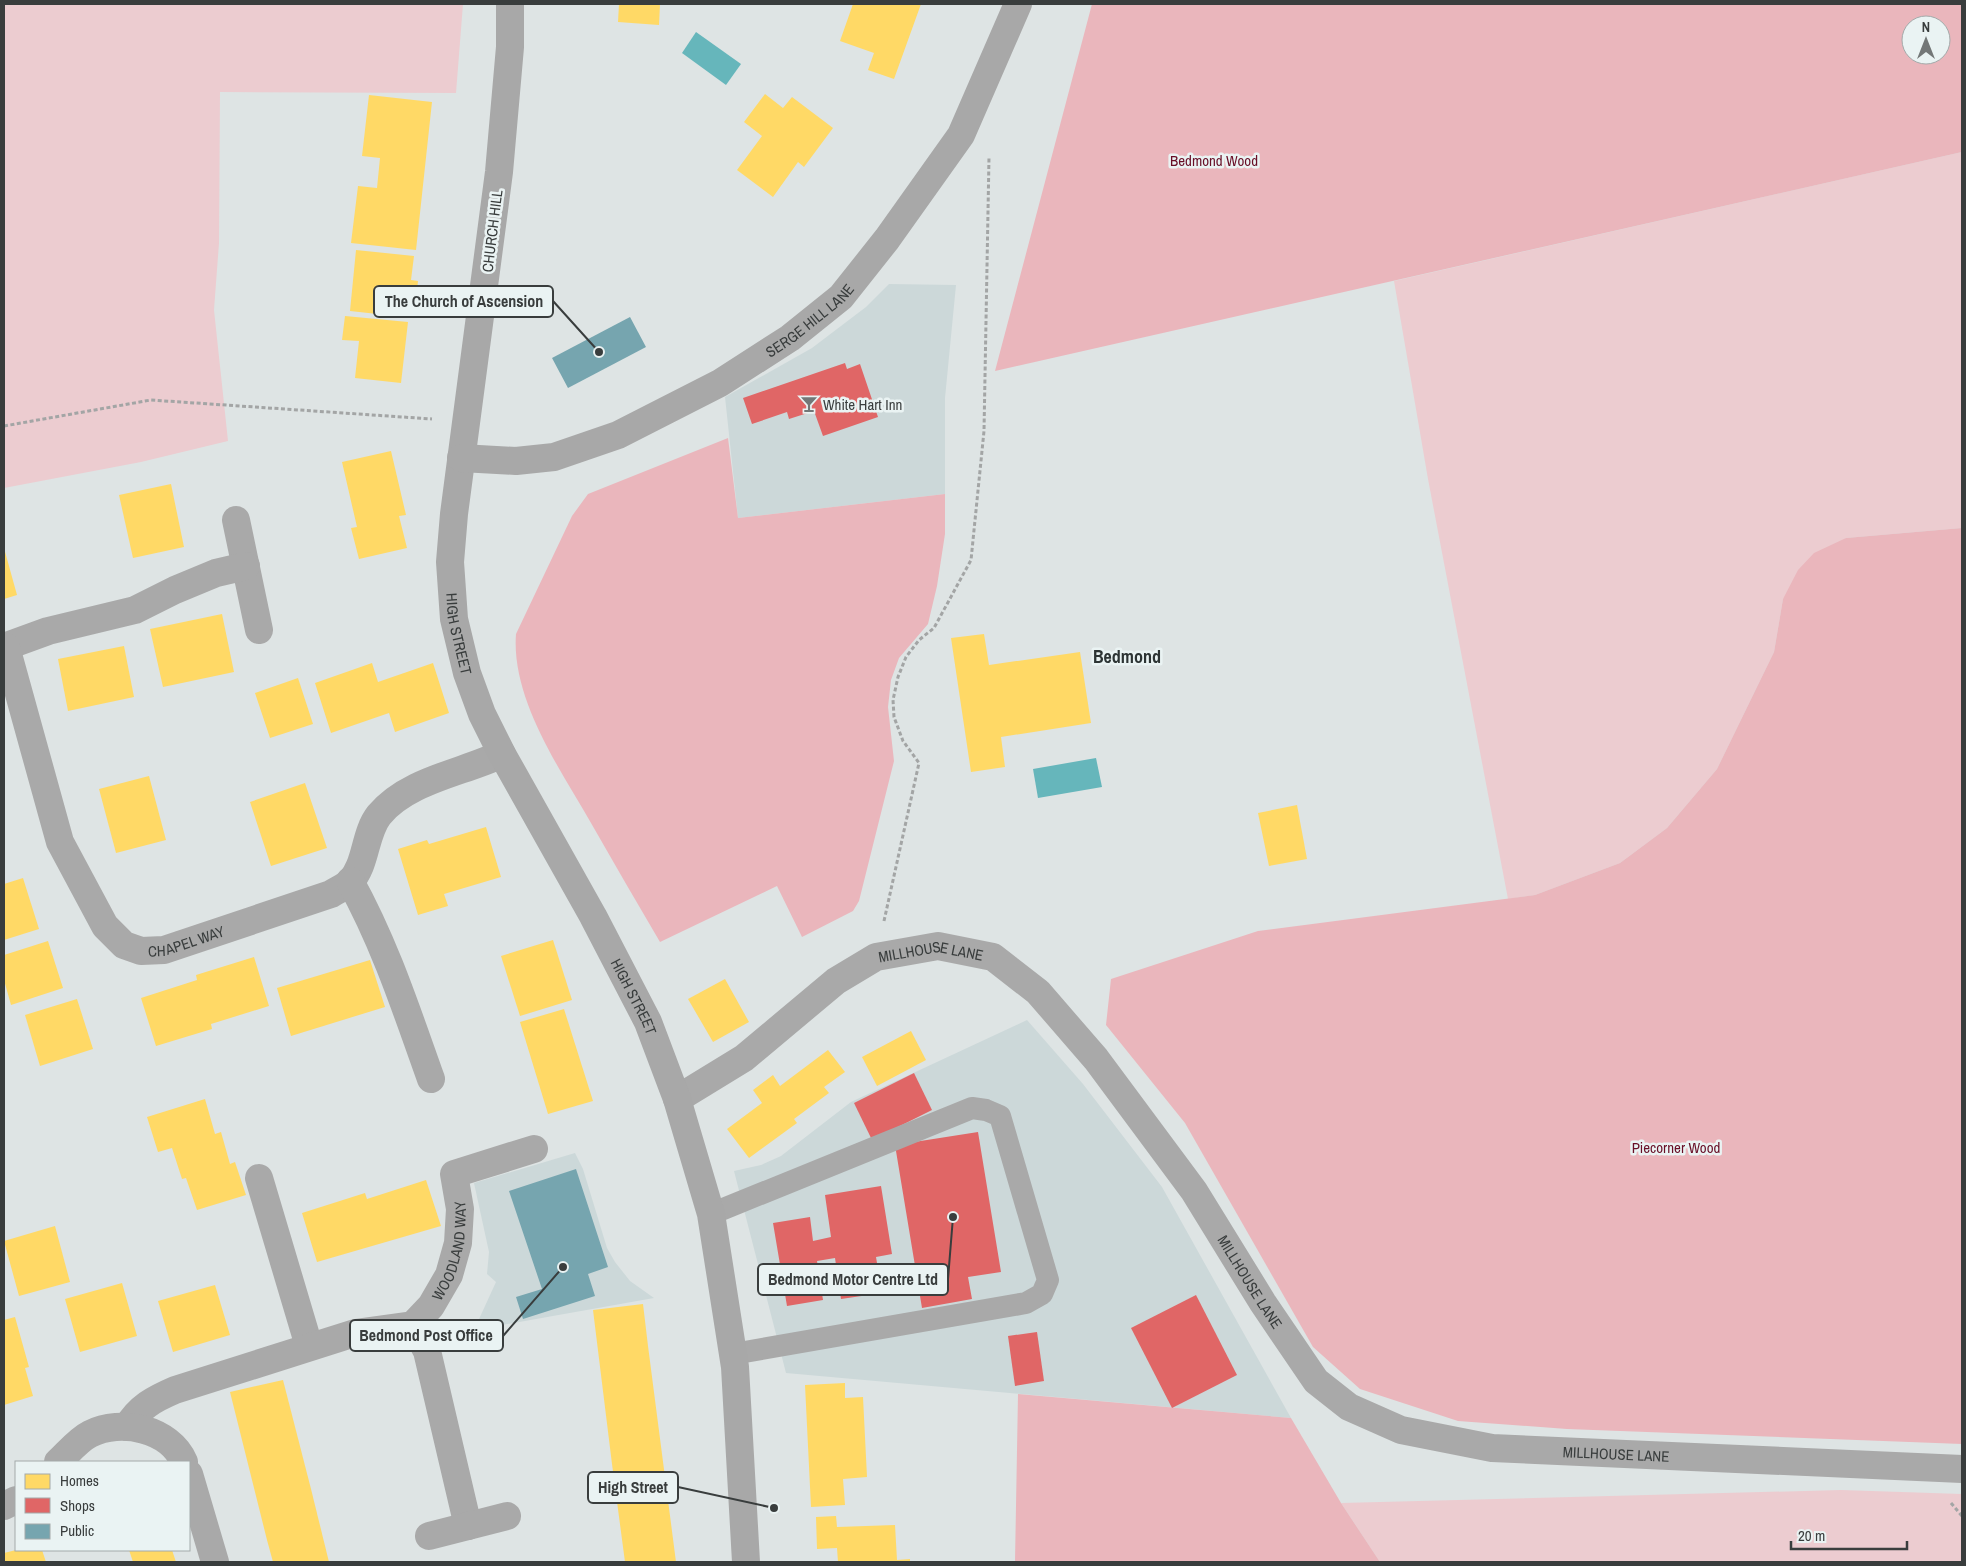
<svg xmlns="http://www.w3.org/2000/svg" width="1966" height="1566" font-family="'Archivo Narrow',sans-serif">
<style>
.built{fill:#ccd8d9}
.green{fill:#ecccd0}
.forest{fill:#eab6bc;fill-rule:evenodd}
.water{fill:#66b6bb}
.homes{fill:#ffd966}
.shops{fill:#e06666}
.public{fill:#76a5af}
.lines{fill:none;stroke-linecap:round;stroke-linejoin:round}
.path{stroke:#a3a5a5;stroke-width:3;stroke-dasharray:4 2.5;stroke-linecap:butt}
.lane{stroke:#a9a9a9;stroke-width:22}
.street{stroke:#a9a9a9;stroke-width:28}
.secondary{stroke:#a8a8a8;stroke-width:28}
.labels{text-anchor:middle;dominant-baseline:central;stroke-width:5;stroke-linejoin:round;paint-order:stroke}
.park-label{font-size:15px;fill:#680e26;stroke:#eaf3f3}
.street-label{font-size:15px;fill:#393d3d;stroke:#eaf3f3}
.poi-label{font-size:15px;fill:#393d3d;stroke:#eaf3f3;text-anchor:start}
.quarter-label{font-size:18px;font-weight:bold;fill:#2d3434;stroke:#eaf3f3}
.leader{fill:none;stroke:#393d3d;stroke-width:2}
.callout-dot{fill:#393d3d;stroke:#eaf3f3;stroke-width:2}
.callout{fill:#eaf3f3;stroke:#393d3d;stroke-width:2}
.callout-label{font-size:16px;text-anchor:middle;font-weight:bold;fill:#393d3d}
</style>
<rect width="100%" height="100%" fill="#dee4e4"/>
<g class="built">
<polygon points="889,284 956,285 945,398 945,494 738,518 725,397 812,348 866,307"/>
<polygon points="1027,1020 1083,1084 1162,1187 1291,1418 786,1373 734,1171 761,1165 781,1156 851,1102"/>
<polygon points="575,1153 583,1169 607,1248 615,1262 630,1281 654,1298 474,1330 496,1282 487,1274 489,1252 474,1183"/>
</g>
<g class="green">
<polygon points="4,4 463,4 456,93 220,92 219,243 214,310 228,441 141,462 4,488"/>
<polygon points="1962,152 1962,528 1846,538 1783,599 1774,652 1717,769 1667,828 1620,863 1535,895 1508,899 1428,479 1394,281"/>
<polygon points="1841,1490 1962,1494 1962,1562 1380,1562 1341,1503"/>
</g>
<g class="forest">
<path d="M1092,4h870v148l-967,219zM1911,25h30v30h-30z"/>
<path d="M728,438l10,80 207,-24v40l-8,52 -9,38 -29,34 -8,22 -3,27 6,54 -35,140 -6,10 -51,26 -25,-51 -117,56c-23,-39 -46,-79 -69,-119 -31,-54 -80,-124 -75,-189l56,-118 16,-22z"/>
<polygon points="1962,528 1962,1444 1567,1429 1458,1421 1360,1389 1313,1347 1185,1123 1106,1025 1111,979 1258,931 1535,895 1620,863 1667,828 1717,769 1774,652 1783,599 1798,570 1814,553 1846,538"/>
<polygon points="1018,1394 1291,1418 1341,1503 1380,1562 1015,1562"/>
</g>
<g class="water">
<polygon points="696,32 741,64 726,85 682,53"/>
<polygon points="1096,758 1102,787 1038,798 1033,769"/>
</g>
<g class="homes">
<polygon points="619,4 660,4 659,25 618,22"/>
<polygon points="853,4 921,4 894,79 868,70 874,53 840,41"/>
<polygon points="765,94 783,108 792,97 833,128 804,167 798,162 773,197 737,170 762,136 744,122"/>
<polygon points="369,95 432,102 416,250 351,243 358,186 377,188 380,158 362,156"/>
<polygon points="356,250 414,256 411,280 418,281 414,318 350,311"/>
<polygon points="345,316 408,322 401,383 355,378 359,341 342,340"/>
<polygon points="391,451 406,515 399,516 407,548 359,559 351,528 357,527 342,462"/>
<polygon points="171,484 184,547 133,558 119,495"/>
<polygon points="4,548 17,595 4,599"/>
<polygon points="222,614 234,672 163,687 150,629"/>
<polygon points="984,634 989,665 1080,652 1091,723 1001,737 1005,767 971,772 951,638"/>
<polygon points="124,646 134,697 68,711 58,659"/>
<polygon points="372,663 378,682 433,663 449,713 395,732 389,713 331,733 315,683"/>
<polygon points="298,678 313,724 270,738 255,693"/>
<polygon points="149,776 166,840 116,853 99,789"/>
<polygon points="305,783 327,848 271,866 250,802"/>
<polygon points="1297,805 1307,859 1269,866 1258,813"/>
<polygon points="486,827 501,877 444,894 448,906 418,915 398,849 427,840 429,844"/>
<polygon points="23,878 39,929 4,940 4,884"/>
<polygon points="553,940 572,1000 520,1016 501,956"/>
<polygon points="48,941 63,988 11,1005 4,980 4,955"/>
<polygon points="254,957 269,1006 211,1024 212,1029 156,1046 141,998 197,980 196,975"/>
<polygon points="370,960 385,1007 291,1036 277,988"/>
<polygon points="725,979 749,1022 713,1042 688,999"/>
<polygon points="77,999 93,1049 40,1066 25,1015"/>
<polygon points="564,1009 593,1101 548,1114 520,1022"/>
<polygon points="911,1031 926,1060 877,1086 862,1057"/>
<polygon points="828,1050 845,1072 824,1087 829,1093 794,1119 797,1123 749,1158 727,1129 762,1103 753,1090 773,1075 780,1086"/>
<polygon points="205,1099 215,1134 221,1132 230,1164 235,1162 246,1195 197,1210 186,1178 182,1179 172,1148 158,1152 147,1117"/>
<polygon points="426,1180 441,1226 317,1262 302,1213 365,1193 367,1199"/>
<polygon points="55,1226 70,1282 19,1296 4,1241"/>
<polygon points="122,1283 137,1336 80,1352 65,1299"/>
<polygon points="215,1285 230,1335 173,1352 158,1301"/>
<polygon points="643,1304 648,1346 676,1562 625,1562 612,1464 593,1310"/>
<polygon points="15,1317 29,1367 25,1368 33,1396 4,1405 4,1320"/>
<polygon points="283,1380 311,1489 329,1562 273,1562 267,1540 230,1392"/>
<polygon points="845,1383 845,1398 863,1397 867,1477 843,1479 845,1505 811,1507 805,1385"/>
<polygon points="836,1516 837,1527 895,1525 897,1560 910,1559 910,1562 838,1562 837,1548 817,1549 816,1517"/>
<polygon points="16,1550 42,1550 46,1562 4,1562 4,1553"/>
<polygon points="129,1550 172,1550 176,1562 133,1562"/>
</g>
<g class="shops">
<polygon points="845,363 847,369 860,364 878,417 823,436 814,411 789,419 787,412 752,424 743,398"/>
<polygon points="914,1073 932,1110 872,1140 854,1103"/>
<polygon points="978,1132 1001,1272 968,1277 972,1299 922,1308 895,1145"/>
<polygon points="881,1186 892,1254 876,1257 882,1293 841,1299 835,1258 817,1261 823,1300 787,1306 773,1223 810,1217 813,1241 831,1237 825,1195"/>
<polygon points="1196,1295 1237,1375 1172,1408 1131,1328"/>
<polygon points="1037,1332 1044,1381 1015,1386 1008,1336"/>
</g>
<g class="public">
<polygon points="630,317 646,347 568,388 552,358"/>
<polygon points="576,1169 608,1267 588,1274 595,1296 523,1319 516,1297 542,1289 509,1191"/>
</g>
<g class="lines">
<g class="path">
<polyline points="4,426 151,400 432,419"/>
<polyline points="884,921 919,763 903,741 894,717 893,700 898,677 906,657 919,640 934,628 971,560 984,431 989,157"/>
<polyline points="1951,1503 1962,1516"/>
</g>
<polyline class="lane" points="711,1214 972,1108 986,1110 1000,1116 1048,1280 1042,1294 1026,1303 733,1354"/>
<g class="street">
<polyline points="236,520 259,630"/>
<polyline points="4,647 48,631 135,610 175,590 216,573 246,566"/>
<path id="s1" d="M6,647l54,195 45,84 19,19 17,6 23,-1 167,-56c6,-4 14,-7 19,-12 17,-18 14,-48 29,-67 29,-35 83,-42 123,-61"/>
<path d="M350,881c35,63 57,131 81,198"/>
<path id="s2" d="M677,1099l67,-41 92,-77 40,-24 62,-11 55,11 45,35 58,67 98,132 69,112 53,78 33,26 52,23 91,18 470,21"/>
<polyline points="259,1178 309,1346"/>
<polyline points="413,1325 427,1351 468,1526"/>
<path id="s3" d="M127,1427c12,-20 27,-28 48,-37l180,-57 58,-8 18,-19 18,-31 9,-32 2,-34 -6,-35 80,-25"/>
<path d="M58,1462c10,-9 20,-22 32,-28 31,-16 80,-5 94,28"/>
<polyline points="189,1474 215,1562"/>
<polyline points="4,1506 16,1500"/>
<polyline points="429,1536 507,1516"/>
</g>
<g class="secondary">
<path id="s4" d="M510,4v43l-11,125 -45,342 -4,48 4,57 13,54 15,41 20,40 91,162 55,106 29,77 34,115 24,153 11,195"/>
<path id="s5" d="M461,458l55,3 38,-4 64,-22 102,-52 70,-45 51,-41 46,-58 74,-104 57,-131"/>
</g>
</g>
<defs>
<g id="bar-bare" transform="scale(1.35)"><path d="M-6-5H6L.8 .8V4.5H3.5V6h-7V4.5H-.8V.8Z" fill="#737777" stroke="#eaf3f3" stroke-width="2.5" paint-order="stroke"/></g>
</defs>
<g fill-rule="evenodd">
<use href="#bar-bare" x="809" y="404"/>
</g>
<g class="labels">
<g class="park-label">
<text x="1214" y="160">Bedmond Wood</text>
<text x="1676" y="1147">Piecorner Wood</text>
</g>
<g class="street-label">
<text transform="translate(492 231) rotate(-83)">CHURCH HILL</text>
<text stroke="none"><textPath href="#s5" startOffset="385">SERGE HILL LANE</textPath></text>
<text stroke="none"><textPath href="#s4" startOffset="634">HIGH STREET</textPath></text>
<text stroke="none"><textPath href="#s1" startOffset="389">CHAPEL WAY</textPath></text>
<text stroke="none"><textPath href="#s2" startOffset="301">MILLHOUSE LANE</textPath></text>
<text stroke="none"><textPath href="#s4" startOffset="1039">HIGH STREET</textPath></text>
<text stroke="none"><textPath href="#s3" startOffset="395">WOODLAND WAY</textPath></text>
<text stroke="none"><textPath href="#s2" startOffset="781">MILLHOUSE LANE</textPath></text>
<text stroke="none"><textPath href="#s2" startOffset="1216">MILLHOUSE LANE</textPath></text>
</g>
<g class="poi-label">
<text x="823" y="404">White Hart Inn</text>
</g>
<g class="quarter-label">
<text x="1127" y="656">Bedmond</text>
</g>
</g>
<path class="leader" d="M599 352L553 301M953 1217L948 1279M563 1267L503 1336M774 1508L678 1487"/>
<g class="callout-dot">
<circle cx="599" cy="352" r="5"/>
<circle cx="953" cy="1217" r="5"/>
<circle cx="563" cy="1267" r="5"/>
<circle cx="774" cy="1508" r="5"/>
</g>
<g class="callout">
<rect x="374" y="286" width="179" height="31" rx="5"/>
<rect x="758" y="1264" width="190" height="31" rx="5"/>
<rect x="350" y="1320" width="153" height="31" rx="5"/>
<rect x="588" y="1472" width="90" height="31" rx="5"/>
</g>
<g class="callout-label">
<text x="464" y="307">The Church of Ascension</text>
<text x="853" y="1285">Bedmond Motor Centre Ltd</text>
<text x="426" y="1341">Bedmond Post Office</text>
<text x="633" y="1493">High Street</text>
</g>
<rect width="1966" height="1566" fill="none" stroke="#393d3d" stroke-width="10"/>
<rect x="15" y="1461" width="175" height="90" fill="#eaf3f3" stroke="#a3aaaa"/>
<rect x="25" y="1474" width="25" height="15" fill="#ffd966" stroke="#a3aaaa"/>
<text x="60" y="1486" font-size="15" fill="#393d3d">Homes</text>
<rect x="25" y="1498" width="25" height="15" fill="#e06666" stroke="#a3aaaa"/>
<text x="60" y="1511" font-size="15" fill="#393d3d">Shops</text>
<rect x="25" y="1524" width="25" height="15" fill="#76a5af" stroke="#a3aaaa"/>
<text x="60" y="1536" font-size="15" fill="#393d3d">Public</text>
<g transform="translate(1926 40)"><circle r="24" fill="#eaf3f3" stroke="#a3aaaa"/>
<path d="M0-4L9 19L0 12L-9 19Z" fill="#737777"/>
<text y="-8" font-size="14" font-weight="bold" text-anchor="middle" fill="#393d3d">N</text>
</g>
<path d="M1791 1541v8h116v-8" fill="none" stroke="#393d3d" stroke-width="2.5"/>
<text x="1798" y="1541" font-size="15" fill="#393d3d" stroke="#eaf3f3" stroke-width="4" paint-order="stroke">20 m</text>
</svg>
